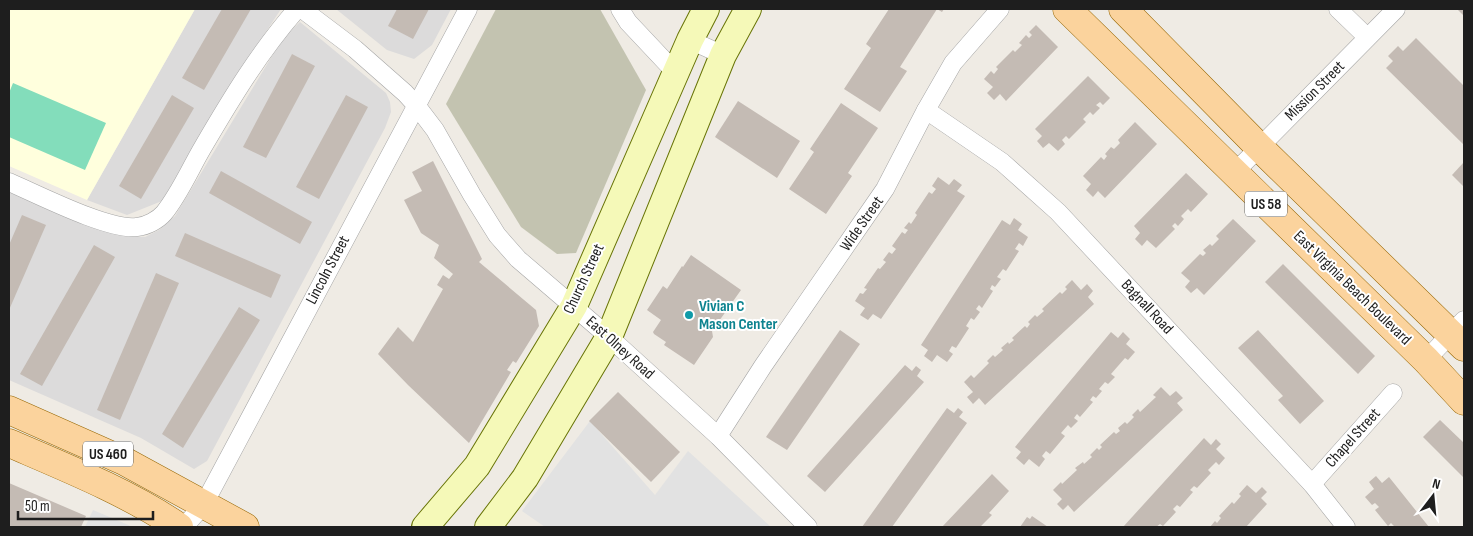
<svg xmlns="http://www.w3.org/2000/svg" width="1473" height="536" font-family="'Sofia Sans Condensed',sans-serif">
<style>
.residential{fill:#dcdbdb}
.education{fill:#ffd}
.construction{fill:#c3c3b0}
.pitch{fill:#83ddbb}
.parking{fill:#e2e2e2}
.building{fill:#c4bbb4}
.lines{fill:none;stroke-linecap:round;stroke-linejoin:round}
.street-casing{stroke:#a5a5a5;stroke-width:19}
.secondary-casing{stroke:#687406;stroke-width:28}
.primary-casing{stroke:#966602;stroke-width:29}
.street{stroke:#fff;stroke-width:18}
.secondary{stroke:#f5f9b8;stroke-width:26}
.primary{stroke:#fbd39d;stroke-width:28}
.culture-dot{fill:#0f9aa8;stroke:#fff;stroke-width:2}
.labels{text-anchor:middle;dominant-baseline:central;stroke-width:4;stroke-linejoin:round;paint-order:stroke}
.shield{fill:#fff;stroke:#626262;stroke-width:1}
.shield-label{font-size:15px;font-weight:bold;fill:#1e1e1e}
.street-label{font-size:16px;fill:#1e1e1e;stroke:#fff}
.culture-label{font-size:16px;font-weight:bold;fill:#0d838f;stroke:#fff;text-anchor:start}
</style>
<rect width="100%" height="100%" fill="#efebe4"/>
<g class="residential">
<polygon points="195,9 281,9 231,85 162,201 127,215 87,200"/>
<polygon points="336,9 451,9 432,45 414,59 387,50"/>
<polygon points="300,22 386,93 390,102 391,112 385,128 207,461 194,469 141,438 9,380 9,185 129,236 145,237 159,230 175,216 283,38"/>
</g>
<polygon class="education" points="9,9 195,9 87,200 9,166"/>
<polygon class="construction" points="496,9 600,9 646,90 576,253 557,254 521,227 446,104"/>
<polygon class="pitch" points="13,83 106,123 85,170 9,137 9,93"/>
<g class="parking">
<polygon points="590,421 655,495 688,451 771,527 545,527 522,511"/>
<polygon points="93,510 133,527 85,527"/>
</g>
<g class="building">
<polygon points="222,9 251,9 204,90 182,78"/>
<polygon points="397,9 429,9 413,39 388,26"/>
<polygon points="889,9 944,9 942,12 937,9 900,67 907,71 880,112 844,89 871,48 866,44"/>
<polygon points="1457,9 1464,9 1464,16"/>
<polygon points="1036,25 1058,47 1006,101 1000,94 994,100 987,93 993,87 984,79 991,71 994,74 998,69 996,67 1013,50 1015,52 1022,45 1019,43 1026,35 1029,38 1032,35 1029,32"/>
<polygon points="1416,38 1464,86 1464,145 1386,68 1393,61 1388,56 1398,46 1403,51"/>
<polygon points="292,54 315,66 266,158 243,147"/>
<polygon points="1088,76 1110,98 1103,105 1100,102 1096,105 1100,108 1093,115 1090,112 1083,119 1086,122 1069,139 1066,136 1062,140 1065,144 1058,151 1049,143 1043,148 1037,141 1042,136 1035,129"/>
<polygon points="172,95 194,108 141,199 119,186"/>
<polygon points="346,95 368,107 319,199 296,187"/>
<polygon points="738,101 800,141 777,178 715,137"/>
<polygon points="841,103 878,128 848,173 852,176 826,214 789,189 814,152 810,149"/>
<polygon points="1135,122 1157,144 1105,198 1098,191 1093,197 1086,190 1091,184 1083,176 1101,157 1104,160 1107,156 1105,154 1111,147 1114,149 1120,143 1118,140"/>
<polygon points="433,161 482,259 479,262 536,310 539,326 516,363 513,361 507,370 511,372 469,443 408,385 378,354 398,327 413,342 443,289 437,285 443,275 449,279 453,274 434,258 439,245 421,233 404,200 422,191 412,172"/>
<polygon points="1464,162 1464,187 1452,175"/>
<polygon points="221,171 312,222 300,244 209,193"/>
<polygon points="1186,173 1208,194 1191,212 1188,209 1181,216 1184,219 1178,226 1175,223 1172,226 1175,229 1156,248 1147,240 1142,246 1135,239 1140,233 1134,226"/>
<polygon points="938,177 949,185 954,179 962,185 957,191 965,196 881,319 873,314 868,320 860,315 865,308 855,301 860,293 863,294 867,289 864,288 878,268 880,269 886,262 883,260 889,252 892,254 896,249 892,246 902,232 905,234 908,230 904,228 909,222 911,224 917,215 915,213 929,192 932,194 936,189 932,186"/>
<polygon points="22,215 46,225 9,310 9,245"/>
<polygon points="1014,218 1022,224 1018,230 1028,237 1023,246 1019,243 1015,249 1019,251 1006,271 1003,269 997,277 1001,279 995,287 992,285 990,289 993,291 982,308 979,305 976,309 980,312 974,320 971,318 966,326 969,328 956,348 952,346 949,351 953,354 947,362 937,355 932,362 924,356 928,350 921,345 1002,220 1010,225"/>
<polygon points="1233,219 1256,241 1204,295 1197,288 1191,293 1185,287 1190,281 1181,273 1200,254 1203,256 1206,253 1203,250 1210,244 1212,246 1219,239 1216,236"/>
<polygon points="185,233 281,275 271,298 175,256"/>
<polygon points="94,245 115,257 42,386 20,374"/>
<polygon points="691,255 741,290 712,331 713,337 694,365 664,345 666,342 654,334 653,332 661,320 647,310 663,286 667,289 682,266 683,267"/>
<polygon points="1283,264 1375,356 1358,374 1265,282"/>
<polygon points="156,273 179,283 120,420 97,410"/>
<polygon points="1072,280 1081,290 1087,284 1093,291 1088,297 1094,304 985,405 979,398 973,404 967,397 973,392 964,382 971,375 974,378 989,363 987,361 993,355 995,357 1003,350 1001,348 1008,342 1009,344 1014,340 1012,338 1025,326 1027,328 1030,324 1028,322 1035,315 1037,317 1044,311 1042,309 1060,292 1062,294 1067,289 1065,287"/>
<polygon points="239,307 260,320 183,448 162,434"/>
<polygon points="840,330 860,344 787,450 766,437"/>
<polygon points="1258,330 1324,401 1300,424 1278,400 1283,396 1238,348"/>
<polygon points="1111,332 1118,338 1123,332 1130,339 1126,344 1135,352 1128,360 1125,358 1111,374 1115,377 1108,384 1105,382 1099,389 1102,391 1096,398 1093,396 1090,400 1093,402 1080,417 1077,414 1074,418 1078,421 1071,428 1068,425 1061,433 1065,436 1050,454 1046,451 1042,456 1045,459 1039,467 1029,459 1024,465 1016,458 1021,452 1015,447"/>
<polygon points="905,365 912,371 916,366 921,370 917,376 924,382 825,492 807,476"/>
<polygon points="1161,387 1170,396 1176,391 1183,398 1177,403 1183,410 1074,512 1068,505 1063,510 1057,504 1062,499 1053,490 1061,482 1062,484 1077,470 1075,468 1083,462 1084,464 1092,457 1090,455 1097,448 1099,450 1102,447 1100,445 1114,432 1116,434 1120,431 1118,428 1125,422 1127,424 1134,417 1132,415 1138,409 1140,412 1156,397 1153,395"/>
<polygon points="618,392 680,452 651,482 589,421"/>
<polygon points="947,408 954,413 958,408 963,412 959,417 967,423 892,527 862,527"/>
<polygon points="1440,420 1464,443 1464,478 1423,437"/>
<polygon points="1204,438 1211,445 1216,439 1221,444 1216,449 1225,458 1219,465 1216,462 1208,470 1211,473 1197,488 1194,486 1190,490 1193,492 1180,507 1177,505 1173,509 1176,512 1163,526 1160,524 1156,527 1123,527"/>
<polygon points="992,474 1009,491 989,513 992,515 980,527 942,527"/>
<polygon points="1376,476 1382,483 1389,477 1429,527 1392,527 1394,526 1391,523 1388,526 1375,510 1379,507 1375,503 1372,505 1365,497 1374,489 1369,482"/>
<polygon points="9,483 86,516 81,527 9,527"/>
<polygon points="1247,485 1256,493 1262,487 1267,492 1261,498 1267,504 1246,527 1210,527 1215,521 1217,523 1221,518 1219,516 1232,502 1234,504 1241,496 1239,494"/>
<polygon points="1032,516 1048,527 1020,527 1027,517 1030,519"/>
</g>
<g class="lines">
<g class="street-casing">
<g id="street">
<polyline points="302,9 355,49 405,93 416,105 435,130 472,195 497,235 518,259 609,337 718,436 808,527"/>
<polyline points="620,9 628,22 675,72"/>
<polyline points="1338,9 1367,37"/>
<polyline points="690,40 723,55"/>
<polyline points="926,110 1002,162 1058,212 1312,484 1346,527"/>
<polyline points="1234,173 1396,9"/>
<path d="M9,182c28,12 100,49 128,45 10,-1 21,-7 27,-14 16,-20 26,-44 39,-66 28,-48 57,-96 94,-138"/>
<polyline points="1426,360 1464,320"/>
<polyline points="718,436 763,366 885,189 926,110 953,63 1000,9"/>
<polyline points="1312,484 1393,393"/>
<polyline points="184,527 204,504 468,9"/>
</g>
</g>
<g class="secondary-casing">
<g id="secondary">
<polyline points="425,527 477,466 574,306 690,40 706,9"/>
<polyline points="488,527 525,478 609,337 723,55 748,9"/>
</g>
</g>
<g class="primary-casing">
<g id="primary">
<polyline points="1067,9 1426,360 1464,401"/>
<polyline points="1123,9 1259,147 1464,347"/>
<polyline points="9,410 124,461 245,527"/>
<path d="M9,443c58,25 118,49 170,84"/>
</g>
</g>
<use href="#street" class="street"/>
<use href="#secondary" class="secondary"/>
<use href="#primary" class="primary"/>
</g>
<circle class="culture-dot" cx="689" cy="315" r="5"/>
<g class="labels">
<g class="shield">
<rect x="1245" y="191.5" width="42" height="25" rx="4"/>
<rect x="83" y="441.5" width="50" height="25" rx="4"/>
</g>
<g class="shield-label">
<text x="1266" y="204">US 58</text>
<text x="108" y="454">US 460</text>
</g>
<g class="street-label">
<text transform="translate(1315 91) rotate(-45)">Mission Street</text>
<text transform="translate(862 224) rotate(-55)">Wide Street</text>
<text transform="translate(328 270) rotate(-62)">Lincoln Street</text>
<text transform="translate(584 279) rotate(-65)">Church Street</text>
<text transform="translate(1352 288) rotate(44)">East Virginia Beach Boulevard</text>
<text transform="translate(1147 307) rotate(47)">Bagnall Road</text>
<text transform="translate(620 348) rotate(42)">East Olney Road</text>
<text transform="translate(1353 438) rotate(-48)">Chapel Street</text>
</g>
<g class="culture-label">
<text x="699" y="306">Vivian C<tspan x="699" dy="18">Mason Center</tspan></text>
</g>
</g>
<rect width="1473" height="536" fill="none" stroke="#1e1e1e" stroke-width="20"/>
<g transform="translate(1433 496) rotate(16)" stroke="#ffffff" stroke-width="4" paint-order="stroke">
<path d="M0-4L9 19L0 12L-9 19Z" fill="#1e1e1e"/>
<text y="-8" font-size="14" font-weight="bold" text-anchor="middle" fill="#1e1e1e">N</text>
</g>
<path d="M18 511v8h135v-8" fill="none" stroke="#1e1e1e" stroke-width="2.5"/>
<text x="25" y="511" font-size="15" fill="#1e1e1e" stroke="#ffffff" stroke-width="4" paint-order="stroke">50 m</text>
</svg>
